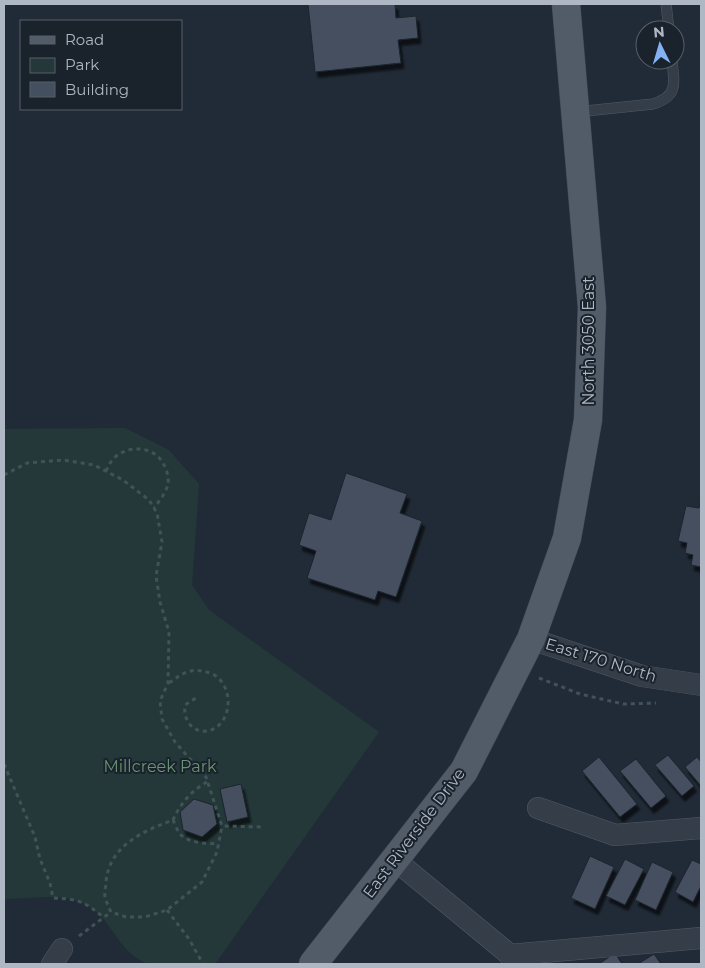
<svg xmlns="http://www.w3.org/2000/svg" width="705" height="968" font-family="Montserrat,sans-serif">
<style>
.green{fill:#243839}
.building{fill:#44505f;stroke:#1c242e;filter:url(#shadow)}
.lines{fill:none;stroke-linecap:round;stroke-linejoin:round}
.lane-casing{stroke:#525a65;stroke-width:11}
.street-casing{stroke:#525a65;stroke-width:22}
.primary-casing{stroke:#3e4651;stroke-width:29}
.path{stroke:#405356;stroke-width:3;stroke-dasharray:4 4;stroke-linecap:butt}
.lane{stroke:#343d48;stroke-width:10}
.street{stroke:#343d48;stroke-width:21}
.primary{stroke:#525c68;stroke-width:28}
.labels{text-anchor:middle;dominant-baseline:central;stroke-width:4;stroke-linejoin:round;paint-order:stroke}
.street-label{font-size:16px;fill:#afb7c4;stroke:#1a222c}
.park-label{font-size:16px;fill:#679471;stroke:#1a222c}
</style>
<defs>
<filter id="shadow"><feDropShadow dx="3" dy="5.5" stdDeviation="1" flood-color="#0009"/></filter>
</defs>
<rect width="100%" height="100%" fill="#212b37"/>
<path class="green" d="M125,428l44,22 30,34 -7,101 17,25 170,122 -164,232c-13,0 -60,3 -69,-1 -17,-7 -25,-20 -35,-34 -28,-42 -63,-31 -107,-30v-470z"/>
<g class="building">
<polygon points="308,4 395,4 396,18 416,16 418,38 398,40 401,63 315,72"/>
<polygon points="346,473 407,494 400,513 422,521 396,597 378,591 375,600 307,578 316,551 299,545 309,513 331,520"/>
<polygon points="701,499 701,567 691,565 693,555 685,553 687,543 678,541 686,506 699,508"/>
<polygon points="668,755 694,786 682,796 655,765"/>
<polygon points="599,757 637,804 620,817 582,771"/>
<polygon points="697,757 701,762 701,786 685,767"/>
<polygon points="636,759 666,796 651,808 620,771"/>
<polygon points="241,784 248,817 227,822 220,789"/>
<polygon points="194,799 213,805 217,824 202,837 183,830 180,812"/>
<polygon points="590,856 614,867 595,909 571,898"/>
<polygon points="625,859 644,869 625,905 606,896"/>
<polygon points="692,860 701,864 701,886 693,902 675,892"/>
<polygon points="652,862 673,872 656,910 635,900"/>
<polygon points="615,953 622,964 599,964"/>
<polygon points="654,954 661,964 638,964"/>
</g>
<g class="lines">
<g class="lane-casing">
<g id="lane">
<polyline points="666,4 669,30"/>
<path d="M576,112l77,-8c26,-8 21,-21 19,-44"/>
</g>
</g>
<g class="street-casing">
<g id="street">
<polyline points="531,639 642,676 701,685"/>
<polyline points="538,808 615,835 701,828"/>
<polyline points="395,860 510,955 513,964"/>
<polyline points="510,955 701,938"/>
<polyline points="52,964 62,949"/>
</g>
</g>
<g class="primary-casing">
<polyline id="primary" points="313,964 464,771 531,639 567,538 588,420 592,307 566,4"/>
</g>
<g class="path">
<path d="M106,471c2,-4 4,-9 8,-13 15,-14 41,-12 50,7 3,5 5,13 4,19 -2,9 -9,17 -14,24"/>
<polyline points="4,475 27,463 63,460 94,465 123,480 149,500 157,513 162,542 156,576 160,602 169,632 168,683 160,701 162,719 175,742 206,777 222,826 262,827"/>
<polyline points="539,678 580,694 623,704 656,703"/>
<path d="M169,683c15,-11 23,-16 41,-10 20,7 24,38 9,52 -15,14 -37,3 -34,-20l14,-9"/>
<path d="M4,764l31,73 5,22 10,24 3,15c24,1 32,3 51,20"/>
<path d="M207,782c-15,8 -27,22 -34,38 -30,11 -64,26 -67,62 0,5 -2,11 -1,16 2,5 4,10 6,14l15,5h19l22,-7 35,-28 15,-30 5,-26"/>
<path d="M173,820c2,4 4,10 7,14 9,10 27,9 38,10"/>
<polyline points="167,910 189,939 203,964"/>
<polyline points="79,936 111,912"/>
</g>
<use href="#lane" class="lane"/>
<use href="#street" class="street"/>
<use href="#primary" class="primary"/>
</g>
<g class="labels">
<g class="street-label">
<text transform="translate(588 341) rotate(-90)">North 3050 East</text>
<text transform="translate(601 660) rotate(17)">East 170 North</text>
<text transform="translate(414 833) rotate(-53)">East Riverside Drive</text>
</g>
<g class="park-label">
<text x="160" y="766">Millcreek Park</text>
</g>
</g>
<rect width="705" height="968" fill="none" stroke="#afb7c4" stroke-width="10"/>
<rect x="20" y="20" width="162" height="90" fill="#1a222c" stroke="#565e69"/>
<rect x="30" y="36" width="25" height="8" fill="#525c68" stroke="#565e69"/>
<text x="65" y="45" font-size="15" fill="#afb7c4">Road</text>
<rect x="30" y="58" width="25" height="15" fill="#243839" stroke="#565e69"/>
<text x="65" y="70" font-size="15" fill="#afb7c4">Park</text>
<rect x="30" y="82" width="25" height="15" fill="#44505f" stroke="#565e69"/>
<text x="65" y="95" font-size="15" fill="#afb7c4">Building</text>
<g transform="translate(660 45) rotate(355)"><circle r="24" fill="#1a222c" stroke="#565e69"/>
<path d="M0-4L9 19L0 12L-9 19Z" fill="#84b0f4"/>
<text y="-8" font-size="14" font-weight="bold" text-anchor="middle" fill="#afb7c4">N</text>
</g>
</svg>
